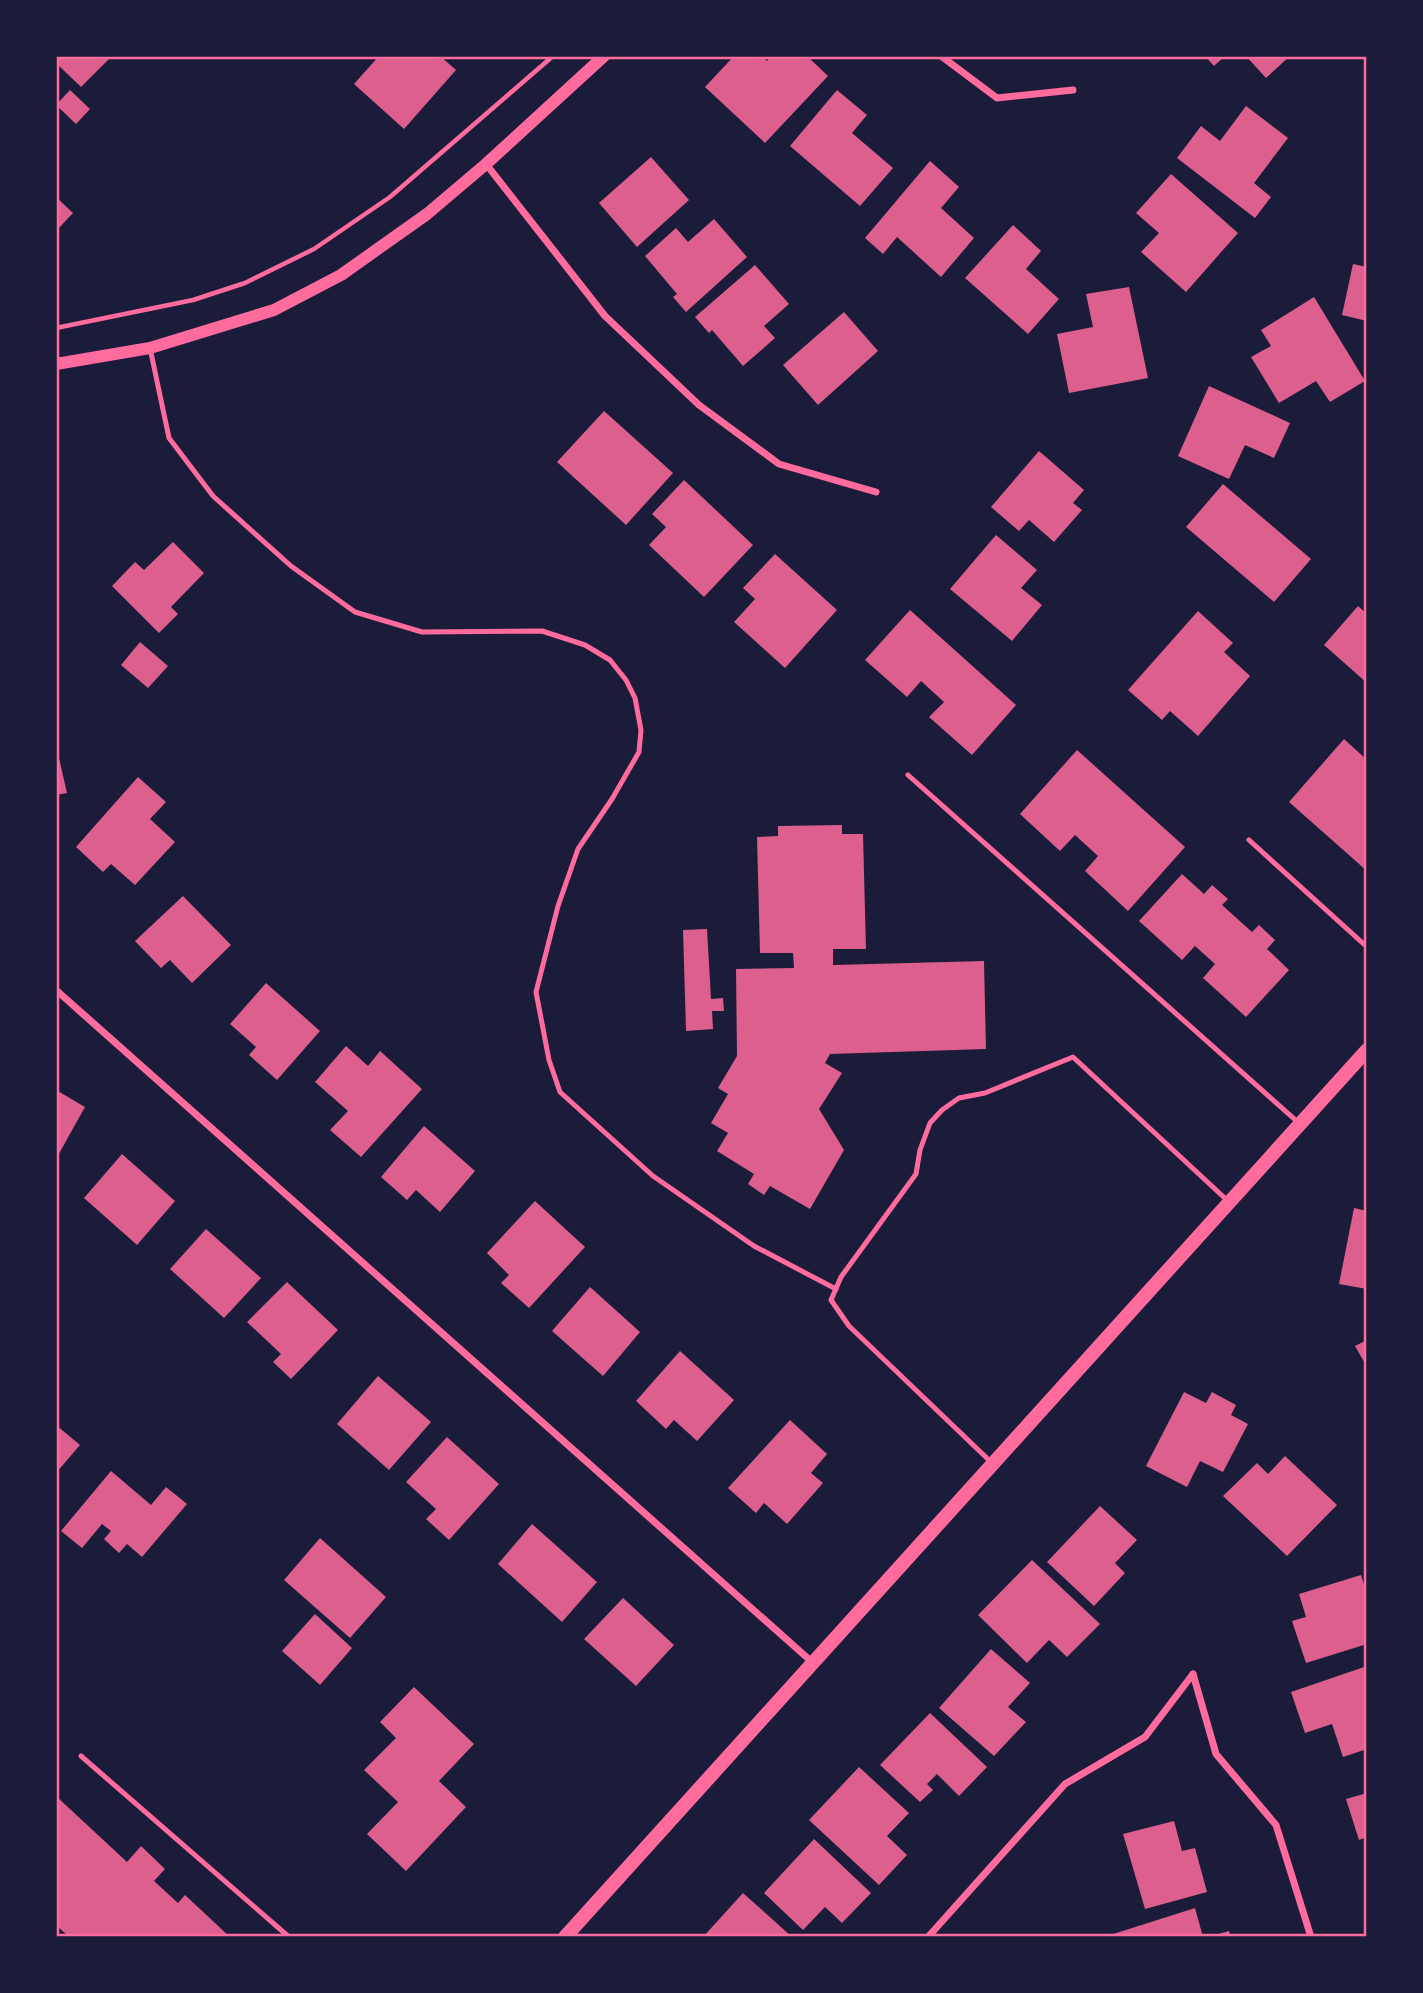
<svg xmlns="http://www.w3.org/2000/svg" width="1423" height="1993" font-family="'Varela Round',sans-serif">
<style>
.building{fill:#dd5f8e}
.lines{fill:none;stroke-linecap:round;stroke-linejoin:round}
.path{stroke:#ff6b9d;stroke-width:4.5}
.service{stroke:#ff6b9d;stroke-width:5}
.minor{stroke:#ff6b9d;stroke-width:7}
.tertiary{stroke:#ff6b9d;stroke-width:12}
.secondary{stroke:#ff6b9d;stroke-width:14}
.neatline{fill:none;stroke:#ff6b9d;stroke-width:2.5}
</style>
<rect width="100%" height="100%" fill="#1b1b3a"/>
<g class="building">
<polygon points="56,56 105,56 109,59 81,87 56,63"/>
<polygon points="379,56 440,56 456,70 404,129 354,84"/>
<polygon points="734,56 762,56 767,61 771,56 807,56 828,76 765,143 705,87"/>
<polygon points="1205,56 1225,56 1214,66"/>
<polygon points="1246,56 1290,56 1266,78"/>
<polygon points="70,90 90,109 76,124 56,105"/>
<polygon points="837,90 867,115 852,133 893,168 860,206 790,146"/>
<polygon points="1246,106 1288,138 1254,183 1271,197 1255,218 1177,158 1201,126 1220,141"/>
<polygon points="651,157 689,200 637,247 599,203"/>
<polygon points="930,161 959,187 941,208 974,238 941,277 897,237 883,254 865,238"/>
<polygon points="1171,174 1238,233 1186,292 1141,252 1159,233 1136,213"/>
<polygon points="56,197 73,213 56,231"/>
<polygon points="714,219 747,257 686,312 673,297 677,294 645,256 676,228 688,242"/>
<polygon points="1013,225 1041,251 1026,269 1059,299 1028,334 965,278"/>
<polygon points="1353,264 1367,267 1367,321 1342,315"/>
<polygon points="755,265 789,304 764,326 775,338 743,366 712,330 709,333 695,317"/>
<polygon points="1129,287 1148,378 1069,393 1057,334 1093,327 1086,294"/>
<polygon points="1314,297 1365,381 1330,402 1316,381 1279,403 1251,357 1271,346 1261,330"/>
<polygon points="844,312 878,351 818,405 783,365"/>
<polygon points="1209,386 1290,423 1274,458 1245,445 1229,479 1178,456"/>
<polygon points="604,411 673,473 626,525 557,462"/>
<polygon points="1039,451 1084,490 1073,503 1082,510 1054,542 1029,520 1019,531 991,507"/>
<polygon points="684,480 753,545 704,597 649,545 666,527 652,514"/>
<polygon points="1223,484 1311,559 1274,602 1186,527"/>
<polygon points="996,535 1037,570 1021,588 1042,605 1012,641 950,589"/>
<polygon points="173,542 204,573 171,607 178,614 159,633 112,586 135,562 144,570"/>
<polygon points="775,554 837,610 785,668 734,622 755,599 743,588"/>
<polygon points="1358,606 1367,614 1367,683 1324,645"/>
<polygon points="910,610 1016,705 972,755 929,717 944,702 921,681 907,697 865,660"/>
<polygon points="1198,611 1233,643 1224,652 1250,676 1198,736 1170,711 1162,720 1128,690"/>
<polygon points="140,642 168,666 148,688 121,665"/>
<polygon points="1344,739 1367,760 1367,871 1289,802"/>
<polygon points="56,745 67,793 56,795"/>
<polygon points="1077,750 1185,847 1128,911 1085,871 1098,856 1075,835 1060,851 1020,814"/>
<polygon points="138,777 166,802 150,819 175,842 135,885 111,864 103,872 76,847"/>
<polygon points="842,825 842,834 863,834 866,949 833,949 833,965 984,961 986,1049 830,1054 825,1063 842,1073 819,1109 844,1150 810,1209 770,1186 764,1195 748,1184 754,1174 717,1151 728,1133 711,1123 728,1094 718,1088 737,1056 736,969 794,968 793,953 760,953 757,837 778,836 778,826"/>
<polygon points="1182,874 1204,894 1212,885 1228,899 1222,905 1252,932 1259,925 1275,940 1267,949 1289,970 1246,1017 1203,978 1215,964 1195,946 1182,960 1139,921"/>
<polygon points="183,896 231,945 192,983 170,960 161,968 135,941"/>
<polygon points="707,929 711,999 723,998 724,1011 712,1011 713,1029 686,1031 683,930"/>
<polygon points="266,983 320,1031 277,1080 249,1055 256,1047 230,1024"/>
<polygon points="346,1046 368,1066 380,1051 422,1089 361,1157 330,1130 348,1111 315,1082"/>
<polygon points="56,1090 85,1107 56,1159"/>
<polygon points="424,1126 475,1171 440,1212 416,1190 407,1200 381,1177"/>
<polygon points="122,1154 175,1201 137,1245 84,1198"/>
<polygon points="535,1201 585,1247 529,1308 501,1283 509,1275 487,1253"/>
<polygon points="1354,1208 1367,1211 1367,1289 1339,1284"/>
<polygon points="206,1229 261,1278 224,1318 170,1269"/>
<polygon points="287,1282 338,1330 291,1379 273,1362 281,1354 247,1322"/>
<polygon points="590,1287 640,1332 603,1376 552,1331"/>
<polygon points="1367,1340 1367,1367 1355,1346"/>
<polygon points="680,1351 734,1400 697,1441 674,1420 666,1429 636,1401"/>
<polygon points="378,1376 431,1422 389,1470 337,1424"/>
<polygon points="1184,1392 1206,1403 1212,1392 1236,1405 1231,1415 1248,1424 1223,1472 1200,1461 1187,1487 1146,1466"/>
<polygon points="790,1420 827,1454 811,1473 823,1483 787,1524 764,1503 756,1513 728,1488"/>
<polygon points="56,1425 80,1445 56,1473"/>
<polygon points="447,1437 499,1484 449,1540 426,1519 436,1509 406,1482"/>
<polygon points="1285,1456 1337,1505 1287,1556 1223,1496 1257,1463 1268,1474"/>
<polygon points="111,1471 151,1505 166,1487 187,1504 142,1557 127,1544 119,1553 104,1539 111,1531 102,1524 82,1548 61,1531"/>
<polygon points="1100,1506 1137,1540 1115,1563 1125,1573 1094,1606 1047,1562"/>
<polygon points="532,1524 597,1582 562,1622 498,1564"/>
<polygon points="320,1538 386,1597 350,1638 284,1580"/>
<polygon points="1032,1560 1100,1624 1067,1657 1049,1640 1027,1663 978,1615"/>
<polygon points="1361,1575 1367,1594 1367,1644 1306,1663 1292,1621 1306,1617 1299,1594"/>
<polygon points="623,1598 674,1645 636,1686 584,1639"/>
<polygon points="315,1614 352,1648 320,1685 282,1651"/>
<polygon points="991,1649 1030,1683 1008,1707 1026,1722 994,1756 939,1708"/>
<polygon points="1367,1666 1367,1749 1343,1757 1332,1724 1305,1733 1291,1692"/>
<polygon points="414,1687 474,1744 439,1781 466,1807 406,1871 367,1834 398,1802 364,1770 396,1738 380,1722"/>
<polygon points="930,1713 987,1767 959,1796 937,1774 927,1784 933,1790 920,1802 880,1765"/>
<polygon points="859,1767 909,1813 887,1836 907,1855 879,1885 809,1820"/>
<polygon points="1367,1793 1367,1837 1359,1840 1346,1799"/>
<polygon points="56,1796 127,1862 141,1846 165,1869 154,1881 178,1903 185,1895 230,1937 69,1937 56,1925"/>
<polygon points="1174,1821 1182,1851 1195,1848 1207,1892 1145,1909 1123,1834"/>
<polygon points="814,1839 871,1893 842,1923 825,1907 803,1930 764,1893"/>
<polygon points="743,1893 792,1937 703,1937"/>
<polygon points="1195,1908 1203,1937 1111,1937 1110,1935"/>
<polygon points="1229,1931 1231,1937 1211,1937 1211,1936"/>
</g>
<g class="lines">
<polyline class="path" points="56,328 193,300 245,283 314,249 390,197 553,56"/>
<g class="service">
<polyline points="150,348 169,438 213,496 291,566 355,612 422,632 542,631 585,645 610,660 626,680 635,698 641,730 639,752 612,799 578,849 558,906 536,992 549,1060 560,1092 653,1176 754,1246 836,1289"/>
<polyline points="908,775 1300,1124"/>
<polyline points="1249,840 1367,947"/>
<polyline points="992,1463 849,1326 831,1300 841,1277 916,1174 920,1150 930,1123 942,1110 959,1098 985,1093 1073,1057 1229,1202"/>
<polyline points="81,1756 289,1937"/>
</g>
<g class="minor">
<polyline points="941,56 997,98 1073,90"/>
<polyline points="486,164 605,316 699,405 779,464 876,492"/>
<polyline points="56,990 812,1662"/>
<polyline points="1193,1674 1216,1754 1276,1825 1311,1937"/>
<polyline points="928,1937 1065,1784 1145,1737 1193,1674"/>
</g>
<polyline class="tertiary" points="56,364 150,348 274,310 341,275 427,214 486,164 604,56"/>
<polyline class="secondary" points="565,1937 1367,1050"/>
</g>
<rect width="1423" height="1993" fill="none" stroke="#1b1b3a" stroke-width="116"/>
<rect x="58" y="58" width="1307" height="1877" class="neatline"/>
</svg>
